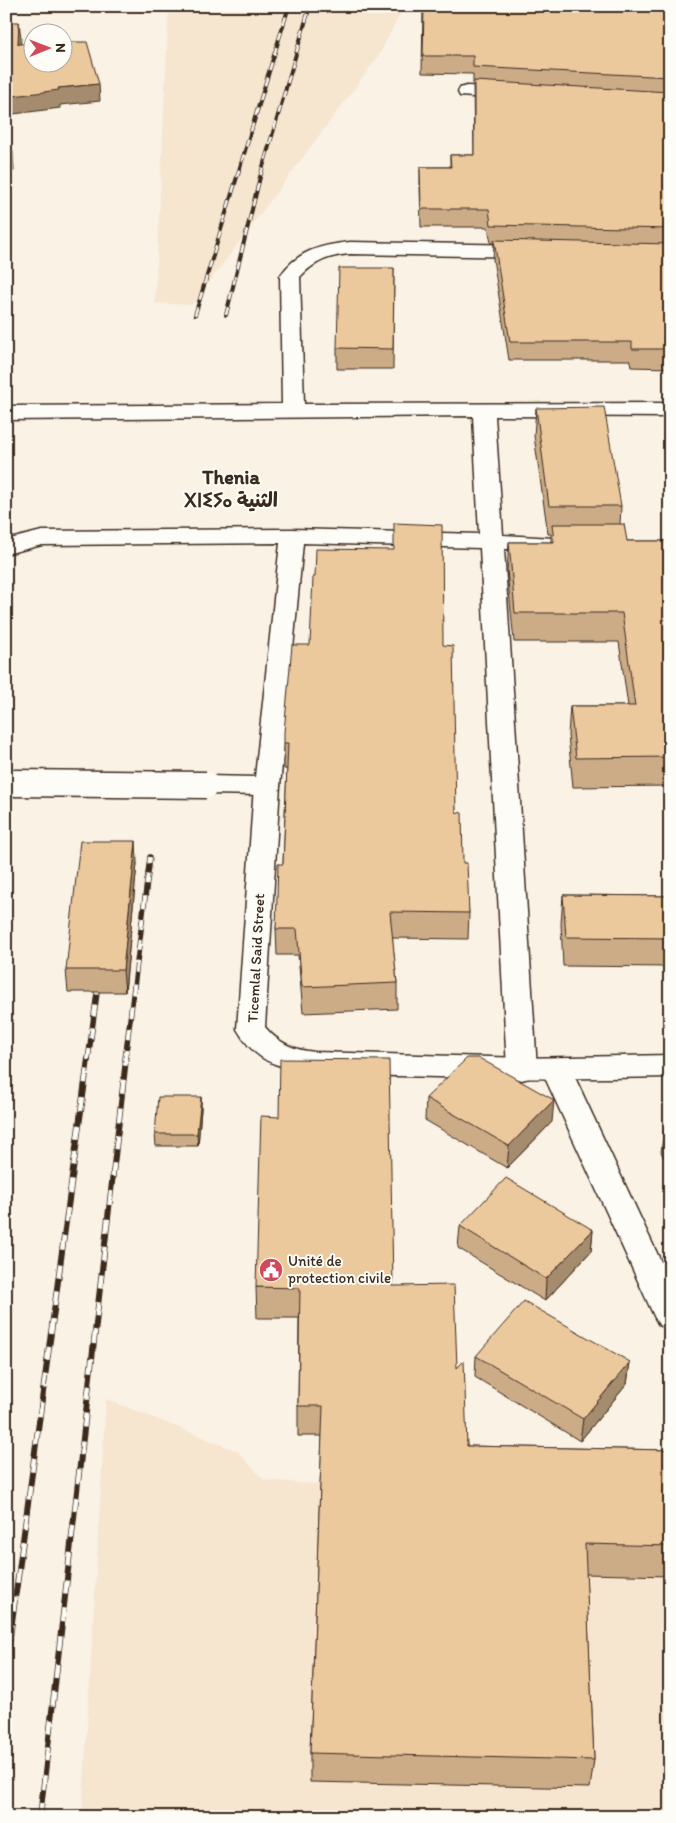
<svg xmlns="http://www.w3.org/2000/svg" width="676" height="1823" font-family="Itim,'Playpen Sans Arabic','Noto Sans Tifinagh',sans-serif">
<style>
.built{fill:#f6e5cf}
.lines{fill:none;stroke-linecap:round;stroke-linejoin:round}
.minor-casing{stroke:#3b2a1e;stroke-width:3}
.secondary-casing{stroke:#3b2a1e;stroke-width:3}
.minor{fill:#fdfcf7;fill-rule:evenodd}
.secondary{fill:#fdfcf7;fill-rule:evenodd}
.rail-far2-casing{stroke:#3b2a1e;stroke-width:4}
.rail-far1-casing{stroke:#3b2a1e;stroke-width:5.5}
.rail-casing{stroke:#3b2a1e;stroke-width:6}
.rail-far2{stroke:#fdfcf7;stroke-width:2.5;stroke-dasharray:8;stroke-linecap:butt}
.rail-far1{stroke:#fdfcf7;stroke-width:4;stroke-dasharray:11;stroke-linecap:butt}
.rail{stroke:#fdfcf7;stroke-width:4.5;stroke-dasharray:14;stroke-linecap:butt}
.minor-bridge-casing{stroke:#3b2a1e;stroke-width:29;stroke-linecap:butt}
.minor-bridge{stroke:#fdfcf7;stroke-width:26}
.wall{fill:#cbac87;stroke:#3b2a1e}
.shaded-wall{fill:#a58c6e;stroke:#3b2a1e}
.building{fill:#ecc89d;stroke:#3b2a1e}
.labels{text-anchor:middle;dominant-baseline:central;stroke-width:4;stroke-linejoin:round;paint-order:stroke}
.street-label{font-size:15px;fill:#3b2a1e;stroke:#fdfcf7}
.poi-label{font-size:15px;fill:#3b2a1e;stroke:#fdfcf7;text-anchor:start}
.district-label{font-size:20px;font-weight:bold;fill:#3b2a1e;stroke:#fdfcf7}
</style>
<rect width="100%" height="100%" fill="#faf2e5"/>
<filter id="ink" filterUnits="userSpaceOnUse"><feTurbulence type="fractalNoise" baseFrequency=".02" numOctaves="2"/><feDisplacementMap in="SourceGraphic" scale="10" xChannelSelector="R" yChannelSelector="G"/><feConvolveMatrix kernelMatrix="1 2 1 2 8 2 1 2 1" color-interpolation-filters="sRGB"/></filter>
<g filter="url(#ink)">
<g class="built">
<polygon points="169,6 404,6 378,57 192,305 155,303"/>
<polygon points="106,1399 237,1451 264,1480 670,1514 670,1817 82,1817"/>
</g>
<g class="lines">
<g class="minor-casing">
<g id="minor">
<polygon points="467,86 511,88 518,90 520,94 518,98 511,100 460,96 458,92 460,88"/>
<path d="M350,242l182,3 7,2 3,4 -3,4 -7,2 -182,-3c-21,2 -35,7 -50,23l4,127 366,-1v14l-175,-1 8,119 51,3 4,5 -4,5 -8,2 -42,-1 33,520 -5,8 -10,3 -10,-3 -5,-8 -27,-521 -177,-5 -23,243 -4,6 -9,3 -61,-1 -9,-3 -4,-6 4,-6 9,-3 49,1 25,-234 -238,2 -36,9v-14l36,-9 250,-2 187,5 -6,-118 -467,4v-14l276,-2 -2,-128c17,-25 41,-31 70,-34z"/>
<polygon points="556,1058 566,1061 571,1069 670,1281 670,1329 659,1325 654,1316 541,1069 546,1061"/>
</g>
</g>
<g class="secondary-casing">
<path id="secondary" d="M267,777l9,3 4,6 -15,241c14,17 30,23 50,25l207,6 148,-3v22c-91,2 -180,2 -271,-1 -41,-1 -85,3 -124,-12 -17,-6 -29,-19 -38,-35l17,-243 4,-6z"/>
</g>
<use href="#minor" class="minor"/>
<use href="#secondary" class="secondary"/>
<g class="rail-far2-casing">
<g id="rail-far2">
<polyline points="195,315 289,6"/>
<polyline points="226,315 260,177 310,6"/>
</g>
</g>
<g class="rail-far1-casing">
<g id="rail-far1">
<polyline points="88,1060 99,978"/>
<polyline points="125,1060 150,857"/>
</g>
</g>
<g class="rail-casing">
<g id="rail">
<polyline points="6,1666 88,1059"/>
<polyline points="40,1817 126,1059"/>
</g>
</g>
<use href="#rail-far2" class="rail-far2"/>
<use href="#rail-far1" class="rail-far1"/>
<use href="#rail" class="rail"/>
<g class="minor-bridge-casing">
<polyline id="minor-bridge" points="13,783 206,785"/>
</g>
<use href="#minor-bridge" class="minor-bridge"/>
</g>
<g class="wall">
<polygon points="423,6 670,6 670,368 631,367 630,360 509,360 493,259 494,243 491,243 488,227 421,227 420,185 420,167 450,167 450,155 474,155 473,84 473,74 422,73"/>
<polygon points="394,268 393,369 337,369 337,348"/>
<polygon points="536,408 621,506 620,524 627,541 670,541 670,786 573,787 568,735 570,706 628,706 619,642 514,642 507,570 509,542 551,542 551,534 548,534 534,436"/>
<polygon points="443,645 456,812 469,913 468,939 392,938 397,983 397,1009 303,1013 298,955 277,955 276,929 283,864 287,769 284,769 284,743"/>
<polygon points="137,863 125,992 68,992 66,970"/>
<polygon points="563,895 670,896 670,967 563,966 561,924"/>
<polygon points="201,1097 201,1109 198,1146 156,1146 155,1134"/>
<polygon points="426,1098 552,1122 507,1168 425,1120"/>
<polygon points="670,1122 670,1169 661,1152 665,1123"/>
<polygon points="460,1226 593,1230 591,1251 545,1301 458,1248"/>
<polygon points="393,1286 457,1368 467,1446 670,1450 670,1576 586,1574 594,1760 590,1788 310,1782 310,1753 322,1436 298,1436 298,1406 299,1318 257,1318 256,1287"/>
<polygon points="476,1356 630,1362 627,1384 580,1441 475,1377"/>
</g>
<g class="shaded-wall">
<polygon points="19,22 21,39 19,61 18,44"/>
<polygon points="99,84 100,101 60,105 60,108 6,115 6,97 58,88"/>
<polygon points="6,153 13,153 14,171 6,171"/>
<polygon points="136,841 137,863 125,992 123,970"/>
<polygon points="201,1097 201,1109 198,1146 197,1134"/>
<polygon points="554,1100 552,1122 507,1168 509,1146"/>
<polygon points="593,1230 591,1251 545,1301 546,1279"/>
<polygon points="630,1362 627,1384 580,1441 583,1419"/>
</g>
<g class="building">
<polygon points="424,6 670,6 670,77 473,67 473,56 423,56"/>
<polygon points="6,22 19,22 18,44 32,43 32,62 62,62 62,42 87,42 99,84 58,88 59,90 6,97"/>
<polygon points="474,81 670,92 670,229 491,225 489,209 421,209 420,167 451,167 450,155 474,155"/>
<polygon points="6,123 13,153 6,153"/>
<polygon points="494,240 670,244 670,349 632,349 632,342 510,342"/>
<polygon points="339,268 394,268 393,349 337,348"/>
<polygon points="604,407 621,506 549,506 536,408"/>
<polygon points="394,523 442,525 443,645 453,646 456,812 462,813 463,863 467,863 469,913 390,912 397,983 302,987 297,929 276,929 278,864 283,864 288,743 284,743 284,732 292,645 310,645 313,577 315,577 316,549 394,550"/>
<polygon points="552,524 624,524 627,541 670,541 670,757 576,758 570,706 635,706 622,613 515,613 509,542 554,542"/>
<polygon points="80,841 136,841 123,970 66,970"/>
<polygon points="563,895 670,896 670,938 566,937"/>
<polygon points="467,1058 479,1058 554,1100 509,1146 426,1098"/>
<polygon points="280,1059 389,1060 393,1286 454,1285 457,1368 464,1361 467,1446 670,1450 670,1546 585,1544 594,1760 310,1753 323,1406 298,1406 300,1288 256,1287 261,1116 279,1117"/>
<polygon points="158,1097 201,1097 197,1134 155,1134"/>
<polygon points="670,1122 670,1132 665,1123"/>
<polygon points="506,1178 593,1230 546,1279 460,1226"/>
<polygon points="524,1301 630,1362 583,1419 476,1356"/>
</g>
</g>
<defs>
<g id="civic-disc" transform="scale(1.25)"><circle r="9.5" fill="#d1495b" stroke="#fdfcf7"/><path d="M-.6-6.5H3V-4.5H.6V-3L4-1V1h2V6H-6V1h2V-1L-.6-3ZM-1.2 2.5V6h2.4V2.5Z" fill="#fff"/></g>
</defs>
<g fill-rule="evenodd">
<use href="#civic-disc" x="271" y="1270"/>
</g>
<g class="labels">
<g class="street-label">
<text transform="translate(256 958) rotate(-87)">Ticemlal Said Street</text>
</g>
<g class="poi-label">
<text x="288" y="1261">Unité de<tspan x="288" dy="17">protection civile</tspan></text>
</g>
<g class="district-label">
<text x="231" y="477">Thenia<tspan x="231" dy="23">ⵝⵏⵉⵢⴰ الثنية</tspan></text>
</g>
</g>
<rect width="676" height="1823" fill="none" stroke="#fdfcf7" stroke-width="25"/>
<rect x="12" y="12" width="651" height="1798" fill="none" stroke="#3b2a1e" stroke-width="2" filter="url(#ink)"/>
<g transform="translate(48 48) rotate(89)"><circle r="24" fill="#fdfcf7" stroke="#afa8a0"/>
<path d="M0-4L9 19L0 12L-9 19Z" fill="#d1495b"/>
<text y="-8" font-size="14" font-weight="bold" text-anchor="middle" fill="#3b2a1e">N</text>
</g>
</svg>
